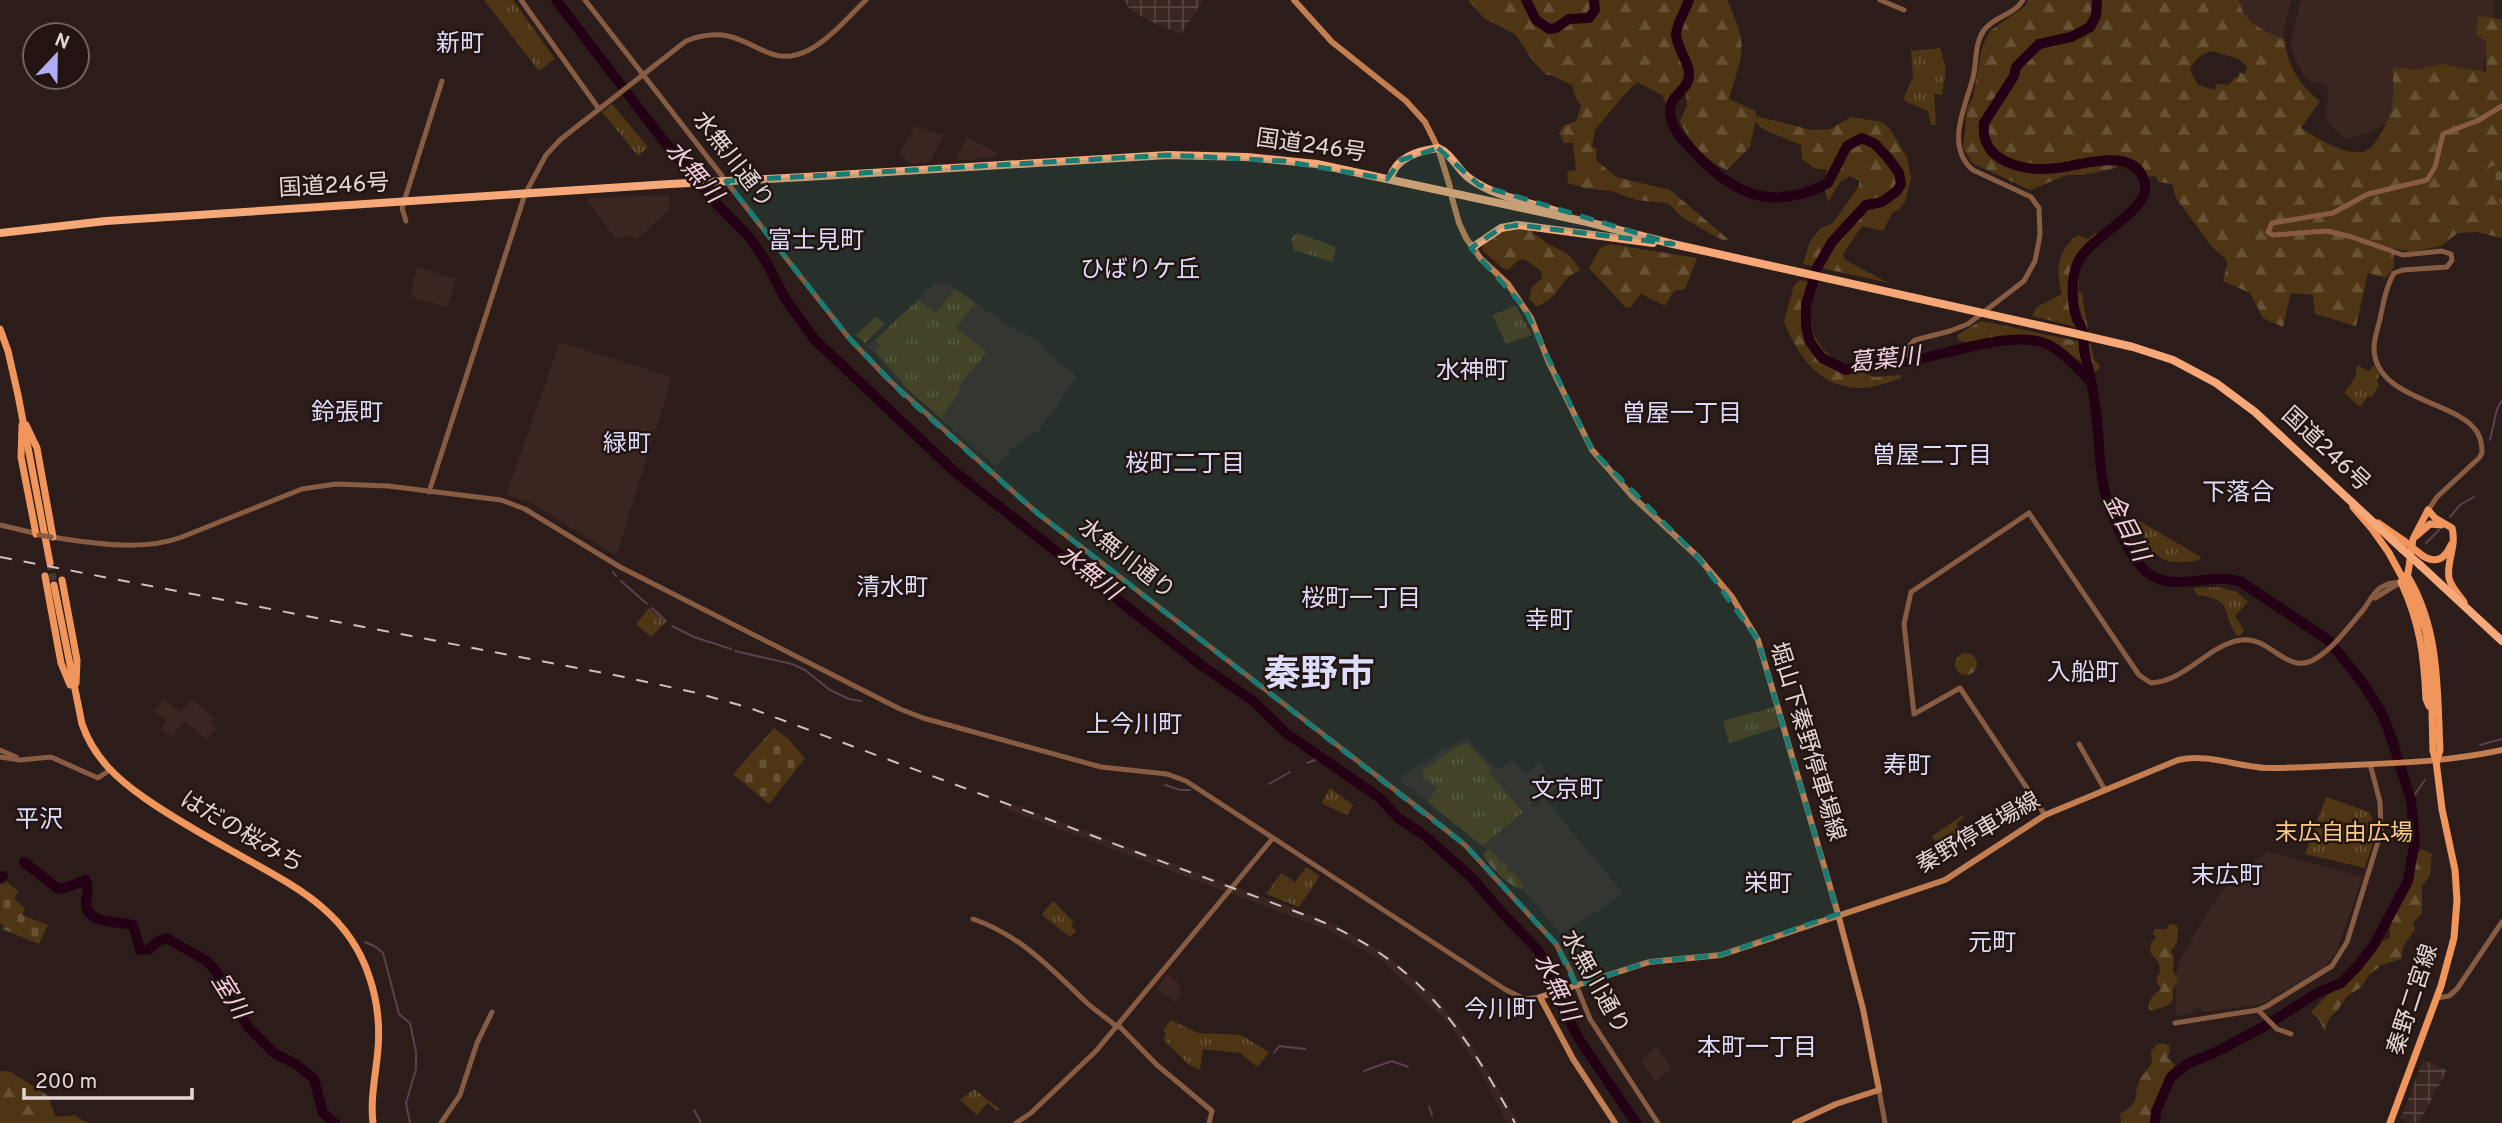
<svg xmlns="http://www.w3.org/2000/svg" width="2502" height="1123" font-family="Overpass,'Noto Sans JP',sans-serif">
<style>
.built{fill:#3a2521}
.industrial{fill:url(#industrial-grid)}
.grass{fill:url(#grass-tufts)}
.forest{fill:url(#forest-firs);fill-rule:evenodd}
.cemetery{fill:url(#cemetery-stones)}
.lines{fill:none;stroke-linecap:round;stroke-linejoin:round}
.stream{stroke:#5c404e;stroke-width:2}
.river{stroke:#230014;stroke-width:10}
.primary-tunnel{stroke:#473936;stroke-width:7;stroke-dasharray:7 3.5;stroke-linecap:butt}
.tertiary{stroke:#885c42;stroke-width:5}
.secondary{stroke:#c27d51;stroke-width:6}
.primary{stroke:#f0965c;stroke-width:7}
.trunk{stroke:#f6a878;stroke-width:8}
.rail{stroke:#cec2c0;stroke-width:2;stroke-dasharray:12 12;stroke-linecap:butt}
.tertiary-bridge{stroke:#885c42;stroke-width:5}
.primary-bridge{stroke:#f0965c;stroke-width:7}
.trunk-bridge{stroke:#f6a878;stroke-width:8}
.marked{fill:#1a7b73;fill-opacity:0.2;stroke:#1a7b73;stroke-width:5;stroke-dasharray:14 9;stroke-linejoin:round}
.labels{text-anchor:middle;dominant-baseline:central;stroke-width:5;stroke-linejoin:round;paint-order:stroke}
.street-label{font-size:23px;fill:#e2d7d5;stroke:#221411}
.park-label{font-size:23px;fill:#fbc988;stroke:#221411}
.neighbourhood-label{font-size:24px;fill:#ddddfb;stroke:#221411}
.water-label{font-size:24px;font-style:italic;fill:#f5cee0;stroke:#221411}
.town-label{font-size:37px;font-weight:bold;fill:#ddddfb;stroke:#221411}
</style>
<defs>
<pattern id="industrial-grid" width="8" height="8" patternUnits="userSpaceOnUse" patternTransform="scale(1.75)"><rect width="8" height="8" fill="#3a2521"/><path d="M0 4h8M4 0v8" fill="none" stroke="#564440"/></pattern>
<pattern id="grass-tufts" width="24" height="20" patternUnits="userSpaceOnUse" patternTransform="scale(1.75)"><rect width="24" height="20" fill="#4e3614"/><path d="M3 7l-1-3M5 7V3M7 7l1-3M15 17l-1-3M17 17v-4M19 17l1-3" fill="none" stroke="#675235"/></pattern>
<pattern id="forest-firs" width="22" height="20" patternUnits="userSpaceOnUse" patternTransform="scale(1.75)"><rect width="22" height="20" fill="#4e3614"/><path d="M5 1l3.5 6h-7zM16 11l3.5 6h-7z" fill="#675235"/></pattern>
<pattern id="cemetery-stones" width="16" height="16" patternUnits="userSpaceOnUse" patternTransform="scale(1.75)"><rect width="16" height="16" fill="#4e3614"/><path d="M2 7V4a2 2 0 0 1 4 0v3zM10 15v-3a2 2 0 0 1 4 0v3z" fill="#675235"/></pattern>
</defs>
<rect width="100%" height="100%" fill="#2c1d1a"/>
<g class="built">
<polygon points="2234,0 2291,0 2284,31 2286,44 2245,26"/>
<polygon points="2301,0 2494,0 2493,22 2482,74 2370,132 2346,139 2329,124 2326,115 2329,89 2323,84 2311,81 2305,77 2295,58 2291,43"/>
<polygon points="915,126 943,135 930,162 913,164 907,161 900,153"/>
<polygon points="966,137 997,152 995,157 956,161"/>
<polygon points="670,195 669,210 637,239 627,236 616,239 588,202 588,198"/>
<polygon points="417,267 456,279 447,307 410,297"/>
<polygon points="937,281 953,287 1008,325 1025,333 1046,348 1048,354 1075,374 1076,378 1062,396 1063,398 1037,432 1012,448 998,464 994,465 902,385 868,346"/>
<polygon points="560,342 672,377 617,553 613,554 532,503 506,495"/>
<polygon points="164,700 180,712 192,700 214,718 211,723 217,728 207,739 184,721 172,737 161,729 167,721 154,711"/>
<polygon points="1467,738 1497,770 1512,760 1525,772 1530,771 1539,762 1558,787 1549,793 1547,791 1530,806 1533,808 1544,798 1624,894 1561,934 1484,846 1398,779 1440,751"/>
<polygon points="1005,801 1331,922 1386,954 1435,996 1456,1022 1471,1042 1519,1123 1507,1123 1481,1072 1448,1023 1381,960 1328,930 1003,808"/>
<polygon points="2268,852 2360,876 2362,879 2336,953 2323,968 2262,1004 2202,1012 2200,1008 2194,1009 2193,1013 2176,1016 2175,978 2180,960 2207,913 2223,890 2245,867"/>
<polygon points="1167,974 1178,982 1181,993 1175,1002 1157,989"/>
<polygon points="1655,1047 1658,1047 1672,1069 1655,1081 1641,1061"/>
</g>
<g class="industrial">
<polygon points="1123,0 1203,0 1181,34 1154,23 1132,11"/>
<polygon points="2423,1060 2447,1070 2419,1123 2411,1123 2401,1118"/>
</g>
<g class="grass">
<polygon points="484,0 513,0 555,59 539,71"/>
<polygon points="1940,48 1946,69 1942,95 1934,94 1936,125 1931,125 1928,111 1905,101 1904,98 1913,76 1911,51"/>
<polygon points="612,104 648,147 638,156 602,112"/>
<polygon points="1297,233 1336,247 1333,262 1294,250 1291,239"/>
<polygon points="955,289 975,303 956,328 987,352 958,387 961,390 941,418 903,385 903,382 875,351 881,346 875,340 918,300 936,313"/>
<polygon points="1516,306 1532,335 1506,344 1492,315"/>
<polygon points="875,317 885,324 865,343 856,335"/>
<polygon points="2357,365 2369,371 2374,365 2380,375 2377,380 2379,386 2371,398 2368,396 2360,407 2344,393 2355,378"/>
<path d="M2136,519l65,38 -2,3c-40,8 -49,-6 -63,-41z"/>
<path d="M2218,587l19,5 11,10 -13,14 9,14 -3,5 -4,1c-17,-25 -2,-36 -40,-41l-4,-7z"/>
<polygon points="649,608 666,622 651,637 636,624"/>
<polygon points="1774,707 1779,727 1729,743 1723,721"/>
<path d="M1463,744l6,1 22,24 -2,3 34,40 -41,34 -54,-44 9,-14 -15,-11 2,-7c14,-9 23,-19 39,-26z"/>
<polygon points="1330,788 1353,805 1347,815 1321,803"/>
<polygon points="2326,797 2369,812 2372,817 2372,832 2376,834 2365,868 2305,854"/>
<polygon points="1963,815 1964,817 1956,824 1966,838 1954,846 1950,841 1939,848 1932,836"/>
<polygon points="1306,867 1320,876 1299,907 1266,894 1281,873 1295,882"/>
<polygon points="1053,901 1074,922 1071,926 1076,931 1070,937 1043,916 1043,913"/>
<polygon points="1171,1020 1198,1033 1241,1035 1269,1052 1258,1066 1256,1066 1240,1053 1203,1049 1200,1070 1188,1064 1164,1040 1166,1034 1163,1030"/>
<polygon points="974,1089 1000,1109 998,1111 987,1103 977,1115 960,1100"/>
</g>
<g class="forest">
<path d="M1468,0h259c22,47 16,52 2,99l27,12v5l56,14 18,-1 21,-12 31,5 7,6 18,29 4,21 -6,24 -6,7 -7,4 -9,18 -21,-5 -19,28 2,6 44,23 -86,-19 7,-23 11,-13 12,-5 26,-37v-6l-9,-4 -10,6 -12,20 -3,-12 2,-20 -13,-2 -12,-9 -1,-14 -36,-15 -10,-8 -5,25 -23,23c-22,-10 -37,-27 -47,-49l7,-15 -1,-12 -11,-2 -9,12 -4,-9 -25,-13 -15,15 -27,33 -3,17 5,2 -1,11 20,17 54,13 58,49 -4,2 -41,-23 -13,-13 -6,-2 -27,-3 -26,-9 -27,-3 -16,-5 -1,-11 9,-2 -3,-27h-9l-5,-10 4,-7 13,-5 5,-15 -6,-10 -3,-11 -21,-10h-5l-13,-14 -17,-26 -32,-17z"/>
<path d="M2028,0h211c4,24 25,30 45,40 5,27 14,44 36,61l-19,27c16,10 42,27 62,24 12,-2 27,-34 29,-45 2,-13 1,-27 1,-40l22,3 25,-6 46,8v-31l-10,-6 2,-19 24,3v219l-25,-6 -19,1 -17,13 -30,6 -17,-4v19l-8,11 -18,-5 -12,53 -41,-12 -2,-19 -22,-2 -8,34 -20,-9 -13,-25 -27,-12 4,-16 -1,-6 -14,-12 -36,-49 -4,-14 -13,-2 -4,-6 -15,2 -6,-7 -14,-7 -4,4 -33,7h-16l-37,15 -58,-27 -9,-15 4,-40 6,-11 9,-50 8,-16 35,-25zM2212,51l27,8 8,8 -2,7 -6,-2 -1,5 -4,1 -5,7 -13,-1 -1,6 -17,-5 -8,-15c4,-10 12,-17 22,-19z"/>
<path d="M1518,227l12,3 18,14 20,10 13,16c-3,2 -7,3 -10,5 -14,12 -15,26 -35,31l-7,-7 3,-12 10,-9v-6l-16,-12 -6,-1 -12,11 -5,-2 -20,-17v-7l20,-14z"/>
<path d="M2095,233l6,1c-5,7 -19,28 -21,34 -2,8 0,15 -2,22l4,4 6,36 -56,-14 5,-9 25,-13c-7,-22 -5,-44 16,-59l10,4z"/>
<polygon points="1610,244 1697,258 1685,289 1674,291 1665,306 1641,294 1631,307 1626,308 1589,268 1600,248"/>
<path d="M1801,280l10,3v41l4,13 8,12 12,11 39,17 27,-2v3c-12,4 -25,9 -38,10 -42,1 -65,-31 -79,-66l10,-37z"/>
<path d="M1981,321l110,23 3,16 6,5 -1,4 -5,3c-8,-3 -11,-9 -17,-13 -19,-12 -38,-24 -62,-23 -18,0 -38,12 -56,4l-2,-5z"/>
<circle cx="1966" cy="664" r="11"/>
<path d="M1488,849l9,7 2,6 7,2 3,8 5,1 10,13 -1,3c-12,0 -36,-24 -40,-35z"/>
<polygon points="2421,849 2432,854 2430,875 2422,886 2422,913 2413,923 2415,929 2403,947 2401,959 2382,965 2370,974 2360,988 2347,996 2337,1011 2329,1018 2325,1032 2319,1019 2312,1014 2312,1011 2348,973 2359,969 2362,965 2361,958 2369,956 2372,945 2390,938 2389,914 2391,907 2398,903 2406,894 2406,879 2412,876 2413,860"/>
<path d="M2170,924l6,1 2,3 -1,14 -6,9 3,7 -1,14 5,7 -5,11v10l-6,6 -17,5c-4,-8 3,-18 11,-21l-5,-11 4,-7 -1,-9 -9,-11 1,-9 5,-5 -3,-5 2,-4h10z"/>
<path d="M2162,1043l7,2 1,7 -3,5 8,8c-11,11 -8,33 -22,41l-3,17h-29l-1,-9c25,-14 10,-20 22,-38 3,-4 7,-8 10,-13l-1,-11 6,-8z"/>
<polygon points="0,1071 11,1072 47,1095 56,1117 74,1115 88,1123 0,1123"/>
</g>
<g class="cemetery">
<polygon points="2502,164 2502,205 2482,174 2490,167"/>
<polygon points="774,728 789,740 805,758 769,804 733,774"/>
<polygon points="7,882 18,891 14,899 25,908 22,915 48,925 39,944 2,929 4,925 0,923 0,885"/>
</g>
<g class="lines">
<g class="stream">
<polyline points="2490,440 2497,409 2502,400"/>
<polyline points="2450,517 2460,505 2474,497"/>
<polyline points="2426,543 2439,530"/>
<polyline points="613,572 616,576"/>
<polyline points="621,581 647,604"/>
<polyline points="652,608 666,621"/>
<polyline points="672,626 694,637 731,649"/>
<polyline points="735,651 792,664 805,670 830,690 849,699 861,701"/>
<polyline points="2480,745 2502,739"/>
<polyline points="1307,763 1323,757"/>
<polyline points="1269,784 1290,772"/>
<polyline points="1165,785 1180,790 1190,790"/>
<polyline points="2411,800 2425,780"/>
<polyline points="365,942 376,947 383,953 399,1014 410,1023 416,1052 416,1069 406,1103 410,1123"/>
<polyline points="1274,1053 1279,1046 1305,1049"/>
<polyline points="1364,1071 1392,1061 1408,1067"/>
<polyline points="1429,1106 1432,1115"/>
<polyline points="694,1110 701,1123"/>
</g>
<g class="river">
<polyline points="556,0 663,140 713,200 750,238 767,263 784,297 815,340 831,355 955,472 1201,665 1253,701 1286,733 1380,798 1398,818 1424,835 1473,879 1502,913 1537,949 1550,968 1562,1006 1579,1039 1636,1123"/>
<polyline points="1526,0 1536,20 1549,29 1556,28 1569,19 1589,18 1595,10 1594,0"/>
<path d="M1689,0c-3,9 -13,25 -13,35 1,13 14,28 13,41 -2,18 -24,19 -18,42 3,15 14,24 24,35 39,42 78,59 133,30l19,-37 15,-8 13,6 14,15 10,14 2,11 -4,7 -15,11 -16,3 -34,37 -15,26 -11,37v21l4,16 12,16 24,12c25,-9 39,-5 63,-9 37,-6 103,-32 138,-17 17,8 31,25 44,38"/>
<path d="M2097,0l-1,16 -6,11 -19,10 -32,7 -23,23 -2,9 -30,47c-5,40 42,49 73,45 26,-3 80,-23 88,16 5,27 -56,53 -67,78 -7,16 -7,40 -1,57 3,7 3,3 5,10 2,8 1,18 3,26 5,19 9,37 11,57 4,29 2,56 10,84 6,21 25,65 43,78 27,19 62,-3 92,8l87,58 34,42 18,28 8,18 23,72 4,40 -7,41 -34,64 -17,22 -16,16 -22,9 -54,34 -51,27 -27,11 -16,13 -15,34 -1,12"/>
<path d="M24,862l33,26 5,1 24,-9c4,8 0,14 0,22 -1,23 34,19 47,23l7,25h8l9,-8 9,-4 41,23 6,7 5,6 6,16 25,38 26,26 21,10 18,15 9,34 12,10"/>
<polyline points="0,878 3,876"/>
</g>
<polyline class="primary-tunnel" points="50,563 54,585"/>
<g class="tertiary">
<polyline points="521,0 599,109"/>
<polyline points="585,0 782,253 849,338 889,380 1036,512 1425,813 1465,845 1556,944 1570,970 1590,1019 1658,1123"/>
<polyline points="1880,0 1904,10"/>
<polyline points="406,221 402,208 442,81"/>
<path d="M1907,355l2,-9 6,-6 35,-9 18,-7 56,-43 11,-20 5,-26 -1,-27 -8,-11 -58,-27c-28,-23 -8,-63 0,-92 4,-16 1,-34 11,-48 11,-14 30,-15 39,-30"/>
<path d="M429,492l96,-298 21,-39 15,-16 125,-98c13,-5 27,-8 42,-5 31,7 46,32 81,14 21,-11 40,-34 57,-50"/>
<path d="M2428,510l9,-13 42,-39 3,-5c0,-7 -1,-15 -5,-21 -17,-29 -93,-32 -102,-75 -3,-12 2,-26 5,-38 3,-15 6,-32 14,-46l9,-3 44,-3 5,-7 -1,-6 -9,-3 -39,4 -51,-18 -25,-6 -54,4 -5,-3 4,-9 61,-10 35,-19 59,-14 8,-13 8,-33 36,-14 23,-14"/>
<polyline points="0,525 38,534"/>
<path d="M51,537c42,6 91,15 131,0l120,-48 34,-5 52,2 113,14 24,9 95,58 280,142 23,9 178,49 66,7 19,7 320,209 19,9 15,-2"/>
<polyline points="2375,598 2401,582"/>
<polyline points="2079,744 2105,790"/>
<polyline points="0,750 16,757"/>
<polyline points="0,757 20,760 51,757 98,778 110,770"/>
<path d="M2045,815l-85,-127 -46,26 -10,-90 7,-32 118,-79 110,162 12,8c34,-1 59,-40 91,-43 28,-4 45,36 73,19 19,-11 35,-34 49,-50 5,-7 9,-16 16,-21 6,-4 14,-6 21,-6"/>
<path d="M973,919c47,16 79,50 114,84 10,9 20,15 30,24"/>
<polyline points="2437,998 2449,996 2457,989 2502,922"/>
<polyline points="2258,1010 2277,1029 2291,1034"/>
<polyline points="2175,1023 2258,1010 2267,1006 2332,966 2347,942 2381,832 2380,802 2370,764"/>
<polyline points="1118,1025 1157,1065 1212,1111 1209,1123"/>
<polyline points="1879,1090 1885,1123"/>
<polyline points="441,1123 460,1095 477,1043 492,1012"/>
<polyline points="1016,1123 1031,1113 1096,1051 1273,838"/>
</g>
<g class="secondary">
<polyline points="1294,0 1332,42 1406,101 1425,122 1438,148 1450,187"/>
<polyline points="1452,198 1459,223 1466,238 1481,259 1508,284 1531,318 1549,363 1592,450 1632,496 1698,557 1732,597 1758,640 1838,914 1863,1009 1879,1090 1836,1104 1795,1123"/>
<path d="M1615,1123l-42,-64 -33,-62 109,-35 72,-7 224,-75 100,-65 133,-55c30,-7 59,7 90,8 28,0 57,-2 85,-3 50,-2 100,-4 149,-15"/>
</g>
<g class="primary">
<polyline points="0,329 8,351 18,395 50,563"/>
<polyline points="22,425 21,457 36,534"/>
<polyline points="26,425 37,448 53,537"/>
<polyline points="2353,507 2372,529 2389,553"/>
<polyline points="2378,523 2404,541"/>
<polyline points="2416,536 2430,524 2441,525"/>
<path d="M2423,556c13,8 22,3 28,-11"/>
<path d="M2407,575c33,54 30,114 33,175l-3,10"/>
<polyline points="45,576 61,663 70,685"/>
<polyline points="62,580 77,660 76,683"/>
<path d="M54,585l28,139c12,34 35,55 64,75 30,21 63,39 95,57 55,31 107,56 128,120 8,23 11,49 9,73 -2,25 -8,49 -5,74"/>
<path d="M2429,706l-3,-7c-2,-44 -6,-76 -25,-117l7,-9 5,-34 15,-29 7,8 17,10c5,18 -6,34 -3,50 2,9 10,17 15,24"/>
<polyline points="2390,1123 2441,986 2454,938 2457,900 2455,870 2442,809 2436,761 2433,751 2431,673 2426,632"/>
</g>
<g class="trunk">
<polyline points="805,177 1168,155 1247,157 1317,164 1587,222 1673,244 2073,333 2133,347 2173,360 2216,383 2255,412 2402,549"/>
<path d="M1390,179c6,-22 28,-28 48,-31 14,6 19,21 31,30 24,18 58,24 87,33"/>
<polyline points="0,233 106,221 670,184"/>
<polyline points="1473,247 1501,228 1518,225 1653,243"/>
<polyline points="2420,565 2502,641"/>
</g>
<path class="rail" d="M0,557l624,120 73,16 53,15 563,210c105,42 150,110 202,205"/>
<polyline class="tertiary-bridge" points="39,535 51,537"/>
<g class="primary-bridge">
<polyline points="2404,541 2423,556"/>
<polyline points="2389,553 2415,601 2426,632"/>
</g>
<g class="trunk-bridge">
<polyline points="670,184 805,177"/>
<polyline points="2402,549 2420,565"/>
</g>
</g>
<path class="marked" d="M1438,148l41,37 194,59 -155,-19 -17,3 -30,20 53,59 68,143 106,107 60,83 80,274 -117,41 -72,7 -73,24 -20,-42 -91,-99 -429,-333 -131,-116 -56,-58 -123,-157 442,-26 116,6 103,18 14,-19z"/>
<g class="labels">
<g class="street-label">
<text transform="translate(1311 147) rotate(8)">国道246号</text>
<text transform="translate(732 161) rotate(52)">水無川通り</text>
<text transform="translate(334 187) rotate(-3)">国道246号</text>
<text transform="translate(2325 450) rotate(43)">国道246号</text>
<text transform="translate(1126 560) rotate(38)">水無川通り</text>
<text transform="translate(1806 742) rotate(73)">堀山下秦野停車場線</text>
<text transform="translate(241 833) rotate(30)">はだの桜みち</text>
<text transform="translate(1979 834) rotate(-30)">秦野停車場線</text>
<text transform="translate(1594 983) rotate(61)">水無川通り</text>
<text transform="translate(2414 1000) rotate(-72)">秦野二宮線</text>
</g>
<g class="park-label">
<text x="2344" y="834">末広自由広場</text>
</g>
<g class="neighbourhood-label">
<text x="460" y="45">新町</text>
<text x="816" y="242">富士見町</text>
<text x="1140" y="271">ひばりケ丘</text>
<text x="1472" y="372">水神町</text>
<text x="347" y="414">鈴張町</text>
<text x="1682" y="415">曽屋一丁目</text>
<text x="627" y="445">緑町</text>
<text x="1932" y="457">曽屋二丁目</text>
<text x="1185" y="465">桜町二丁目</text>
<text x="2238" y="494">下落合</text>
<text x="892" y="589">清水町</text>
<text x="1361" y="600">桜町一丁目</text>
<text x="1549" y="622">幸町</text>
<text x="2083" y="674">入船町</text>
<text x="1134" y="726">上今川町</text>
<text x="1907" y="767">寿町</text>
<text x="1567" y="791">文京町</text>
<text x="39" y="821">平沢</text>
<text x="2227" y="877">末広町</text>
<text x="1768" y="885">栄町</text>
<text x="1992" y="944">元町</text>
<text x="1500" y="1011">今川町</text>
<text x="1757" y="1049">本町一丁目</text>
</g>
<g class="water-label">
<text transform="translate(693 173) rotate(49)">水無川</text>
<text transform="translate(1885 361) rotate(-6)">葛葉川</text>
<text transform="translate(2125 528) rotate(63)">金目川</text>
<text transform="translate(1088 574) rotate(38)">水無川</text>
<text transform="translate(1555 988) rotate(64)">水無川</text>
<text transform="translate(229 997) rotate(58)">室川</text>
</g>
<g class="town-label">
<text x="1319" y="676">秦野市</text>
</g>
</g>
<g transform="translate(56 56) rotate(22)"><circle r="33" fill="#221411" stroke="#6f625f" stroke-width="2"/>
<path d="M0-5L12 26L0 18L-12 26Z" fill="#b1adfa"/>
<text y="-10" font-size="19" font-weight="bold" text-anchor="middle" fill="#e2d7d5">N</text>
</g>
<path d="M24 1088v10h168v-10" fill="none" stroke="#e2d7d5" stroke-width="3.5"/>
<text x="35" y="1088" font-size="21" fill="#e2d7d5" stroke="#221411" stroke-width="5" paint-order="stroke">200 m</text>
</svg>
